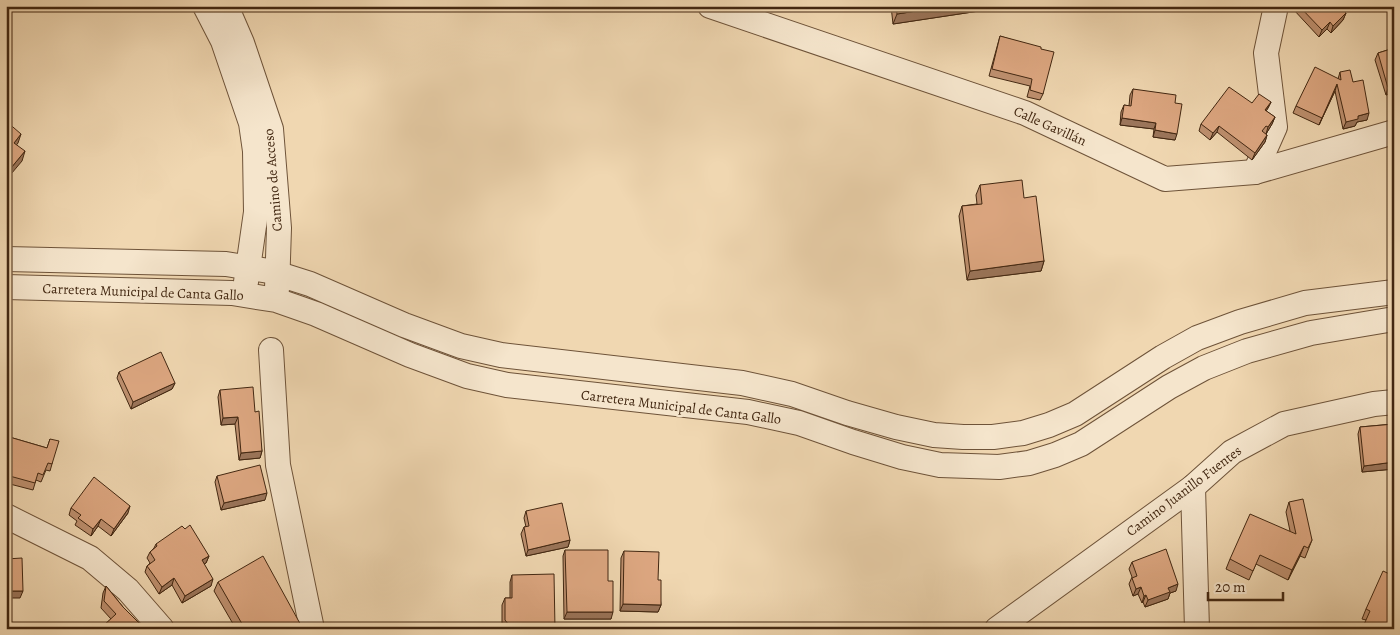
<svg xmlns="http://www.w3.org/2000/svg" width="1400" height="635" font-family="Alegreya,serif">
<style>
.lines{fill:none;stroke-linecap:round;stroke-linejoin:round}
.minor-casing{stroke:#6e5339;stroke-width:26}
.minor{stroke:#f5e5cc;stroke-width:24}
.wall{fill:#be906f;stroke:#422711}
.shaded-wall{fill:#9b755a;stroke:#422711}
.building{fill:#dda781;stroke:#422711}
.labels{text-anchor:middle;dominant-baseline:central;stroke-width:5;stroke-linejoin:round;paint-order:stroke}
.street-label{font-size:14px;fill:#422711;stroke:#f5e5cc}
</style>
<rect width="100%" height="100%" fill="#f0d7b1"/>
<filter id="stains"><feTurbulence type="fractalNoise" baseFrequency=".004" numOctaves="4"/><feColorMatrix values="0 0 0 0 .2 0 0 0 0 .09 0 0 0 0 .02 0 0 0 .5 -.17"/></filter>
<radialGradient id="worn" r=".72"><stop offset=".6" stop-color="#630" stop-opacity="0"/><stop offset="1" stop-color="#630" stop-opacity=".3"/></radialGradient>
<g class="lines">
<g class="minor-casing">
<g id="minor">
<polyline points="205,6 223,41 251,123 255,151 256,212 246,282"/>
<polyline points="226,6 242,43 271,129 279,228 277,289"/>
<polyline points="710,6 1025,113 1165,179 1255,172 1394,132"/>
<polyline points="1255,172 1275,127 1266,53 1276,6"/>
<polyline points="6,259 226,264 269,271 310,284 404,325 461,346 501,355 742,383 792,394 847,413 896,427 934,435 963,437 993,437 1023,433 1049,425 1075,414 1163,357 1197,338 1240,322 1305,303 1394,292"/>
<polyline points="6,287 232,293 276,300 316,314 410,355 467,376 507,385 748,412 799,423 853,442 902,457 940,465 970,466 999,467 1029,463 1055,455 1081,444 1169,387 1204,368 1247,351 1311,333 1394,319"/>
<polyline points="271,350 278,465 312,629"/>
<polyline points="1193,487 1197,629"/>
<polyline points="6,516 90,558 128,590 162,629"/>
<polyline points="997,629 1193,487 1232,452 1284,424 1374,404 1394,402"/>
</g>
</g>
<use href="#minor" class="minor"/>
</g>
<g class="wall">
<polygon points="891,6 1000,6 999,8 893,24"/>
<polygon points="1255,6 1263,6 1260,10"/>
<polygon points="1294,6 1347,6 1343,10 1346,13 1343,20 1331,33 1327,29 1319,37 1293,9"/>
<polygon points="1000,36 1041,49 1043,94 1040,100 1027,97 1030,86 989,76"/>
<polygon points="1394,48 1394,92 1386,95 1375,60 1378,53"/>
<polygon points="1340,72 1353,82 1367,120 1357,122 1355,126 1343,129 1335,91 1319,125 1293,113 1296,106 1338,79"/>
<polygon points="1133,89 1175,103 1175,140 1153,137 1154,129 1120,125 1121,112 1124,105 1129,106 1130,95"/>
<polygon points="1271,102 1268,108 1266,111 1275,117 1272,124 1266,134 1267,135 1265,142 1252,160 1217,132 1210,140 1199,131 1201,124 1252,103"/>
<polygon points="980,185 1024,198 1044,261 1041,271 967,280 959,216 962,206 977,204 976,195"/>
<polygon points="119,372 175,383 172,389 131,409 117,378"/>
<polygon points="220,390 255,412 262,451 260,458 239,460 235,424 221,425 218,397"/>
<polygon points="1394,422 1394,469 1362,472 1358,434 1360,427 1393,424"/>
<polygon points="6,436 47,448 50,439 52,464 50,471 46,470 41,482 36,480 33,490 6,483"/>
<polygon points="217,476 265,500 221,510 215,482"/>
<polygon points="1289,502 1312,540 1305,558 1300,556 1288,580 1256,564 1249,580 1226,569 1230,559 1290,531 1286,512"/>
<polygon points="71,508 128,513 111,536 98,526 91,536 75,525 77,521 69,515"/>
<polygon points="526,511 570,540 568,547 526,556 521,534 524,527 526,527 524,518"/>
<polygon points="156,544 209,556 206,563 204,564 211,586 182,603 172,585 159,594 145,572 147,566 150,563 147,558 150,552 154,548"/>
<polygon points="565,550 608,581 611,619 564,619 563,556"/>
<polygon points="624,551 658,580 661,605 658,612 620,611 621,558"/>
<polygon points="1132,562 1176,591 1170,593 1168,599 1145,607 1143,602 1142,603 1138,594 1133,596 1129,584 1132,577 1129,569"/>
<polygon points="512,575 555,629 504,629 502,627 502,605 505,598 510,598 510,582"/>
<polygon points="1394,576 1366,620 1362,619 1366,609"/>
<polygon points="218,582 303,629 236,629 214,591"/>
<polygon points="106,586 123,607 144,628 147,629 102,629 102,627 111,619 101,608 103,593"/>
</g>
<g class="shaded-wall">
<polygon points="949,6 1000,6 999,8 893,24 897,14"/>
<polygon points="1343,6 1347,6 1339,15 1341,8"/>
<polygon points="1346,13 1343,20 1331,33 1333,26"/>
<polygon points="1330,22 1327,29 1319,37 1322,30"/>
<polygon points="1337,84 1335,91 1319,125 1322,118"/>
<polygon points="1394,86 1394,92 1386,95 1388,88"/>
<polygon points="1271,102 1268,108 1262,117 1265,110"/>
<polygon points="1369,113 1367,120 1357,122 1355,126 1343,129 1346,122 1358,116"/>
<polygon points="1275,117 1272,124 1266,134 1268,127"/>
<polygon points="1122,118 1156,123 1154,129 1120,125"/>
<polygon points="1219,126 1217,132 1210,140 1213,133"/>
<polygon points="1155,130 1177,134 1175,140 1153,137"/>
<polygon points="21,134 18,143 11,152 14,143"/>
<polygon points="1267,135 1265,142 1252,160 1255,153"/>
<polygon points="25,151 22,161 6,180 6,174"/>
<polygon points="1044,261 1041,271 967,280 970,271"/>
<polygon points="175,383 172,389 131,409 133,402"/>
<polygon points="238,417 235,424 221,425 223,418"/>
<polygon points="262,451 260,458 239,460 241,453"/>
<polygon points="1394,462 1394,469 1362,472 1364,466"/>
<polygon points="267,493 265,500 221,510 224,503"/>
<polygon points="130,506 128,513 111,536 114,529"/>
<polygon points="101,519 98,526 91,536 93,529"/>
<polygon points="570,540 568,547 526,556 528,550"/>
<polygon points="1304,546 1300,556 1288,580 1292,570"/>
<polygon points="209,556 206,563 199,566 202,560"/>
<polygon points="174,578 172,585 159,594 162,587"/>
<polygon points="213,579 211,586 182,603 185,596"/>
<polygon points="1178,584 1176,591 1170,593 1168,599 1145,607 1148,600 1168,588"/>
<polygon points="1141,587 1138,594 1133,596 1136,589"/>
<polygon points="6,591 23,591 20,598 6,598"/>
<polygon points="1146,595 1143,602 1142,603 1144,596"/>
<polygon points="623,604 661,605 658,612 620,611"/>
<polygon points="567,612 613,612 611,619 564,619"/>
</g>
<g class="building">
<polygon points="896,6 949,6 897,14"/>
<polygon points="1299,6 1343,6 1341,8 1346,13 1333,26 1330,22 1322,30"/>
<polygon points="1000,36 1041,47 1041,49 1054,52 1043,94 1030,90 1032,79 992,69"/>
<polygon points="1394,48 1394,86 1388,88 1378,53"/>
<polygon points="1315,67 1341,80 1340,72 1350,70 1353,82 1363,80 1369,113 1358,116 1358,119 1346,122 1337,84 1322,118 1296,106"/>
<polygon points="1229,87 1252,103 1259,94 1271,102 1265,110 1275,117 1268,127 1266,126 1262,131 1267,135 1255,153 1219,126 1213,133 1201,124"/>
<polygon points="1133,89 1176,95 1175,103 1182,104 1177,134 1155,130 1156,123 1122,118 1124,105 1131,106"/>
<polygon points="6,121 21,134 14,143 25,151 6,174"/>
<polygon points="1022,180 1024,198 1036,196 1044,261 970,271 962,206 982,204 980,185"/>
<polygon points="161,352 175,383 133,402 119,372"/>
<polygon points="253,387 255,412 259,411 262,451 241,453 238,417 223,418 220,390"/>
<polygon points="1394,424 1394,462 1364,466 1360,427"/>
<polygon points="6,436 47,448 50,439 59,441 52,464 48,463 43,475 38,473 35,483 6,475"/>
<polygon points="260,465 267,493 224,503 217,476"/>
<polygon points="94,477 130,506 114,529 101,519 93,529 78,518 81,515 71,508"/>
<polygon points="1303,499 1312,540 1308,548 1304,546 1292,570 1260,555 1253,571 1230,559 1250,514 1296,534 1289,502"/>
<polygon points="562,503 570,540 528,550 524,527 529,526 526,511"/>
<polygon points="190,525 209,556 202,560 213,579 185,596 174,578 162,587 147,566 155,560 150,552 157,546 156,544 182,526 185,529"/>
<polygon points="1166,549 1178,584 1168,588 1170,592 1148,600 1146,595 1144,596 1141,587 1136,589 1132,578 1137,576 1132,562"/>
<polygon points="565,550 608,550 608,581 613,581 613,612 567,612"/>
<polygon points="624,551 659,552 658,580 661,580 661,605 623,604"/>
<polygon points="263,556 303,629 245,629 218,582"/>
<polygon points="22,558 23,591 6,591 6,559"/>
<polygon points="1383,571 1394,576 1394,629 1362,629 1370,611 1366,609"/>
<polygon points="554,574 555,629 512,629 505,620 505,598 512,598 512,575"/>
<polygon points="106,586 123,607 144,628 145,627 147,629 102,629 102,627 116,614 104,601"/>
</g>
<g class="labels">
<g class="street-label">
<text transform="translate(1050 126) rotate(24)">Calle Gavillán</text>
<text transform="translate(273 180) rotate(-95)">Camino de Acceso</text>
<text transform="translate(143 292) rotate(2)">Carretera Municipal de Canta Gallo</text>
<text transform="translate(681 407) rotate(7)">Carretera Municipal de Canta Gallo</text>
<text transform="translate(1184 491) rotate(-37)">Camino Juanillo Fuentes</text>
</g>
</g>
<rect width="1400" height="635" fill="none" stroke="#f0d7b1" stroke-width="25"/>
<rect x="8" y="8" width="1385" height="620" fill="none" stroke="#422711" stroke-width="2.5"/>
<rect x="12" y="12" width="1375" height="610" fill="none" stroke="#422711"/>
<path d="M1208 592v8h75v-8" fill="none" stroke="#422711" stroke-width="2.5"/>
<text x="1215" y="592" font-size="15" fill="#422711" stroke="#f5e5cc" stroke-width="4" paint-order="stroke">20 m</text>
<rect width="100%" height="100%" filter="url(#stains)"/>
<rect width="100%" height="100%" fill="url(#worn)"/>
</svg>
